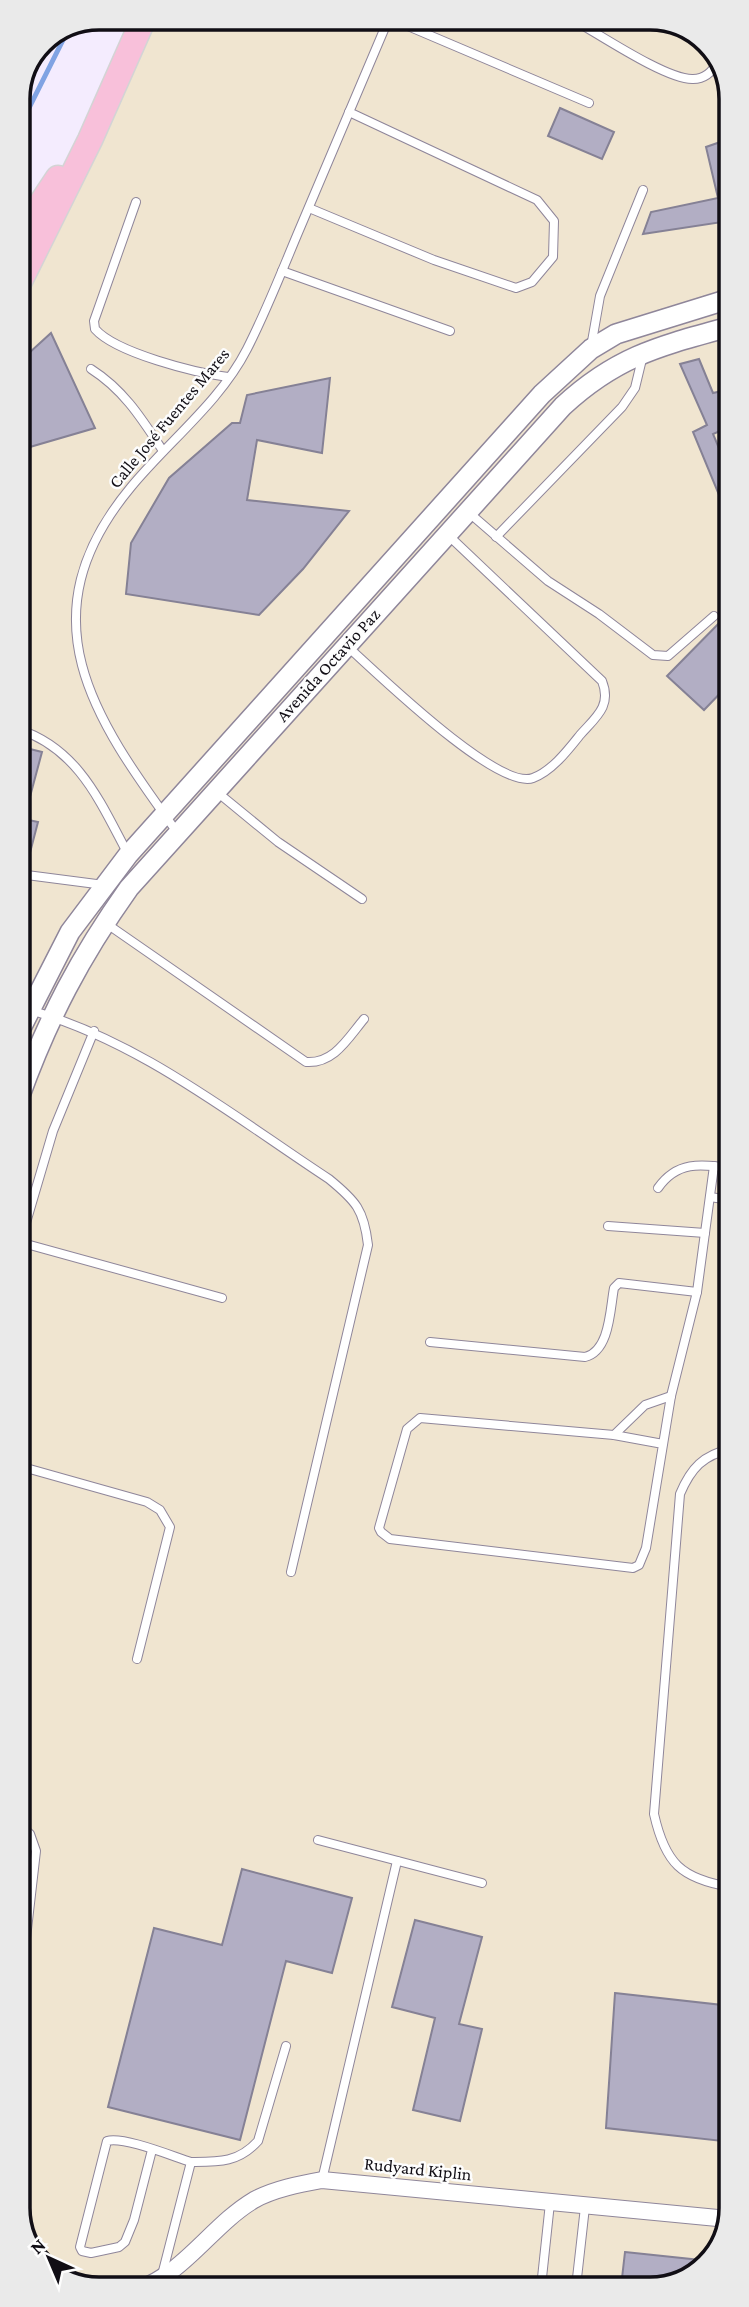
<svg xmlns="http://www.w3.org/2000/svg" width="749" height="2307" font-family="'Crimson Pro',serif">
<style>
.industrial{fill:#f0e5d0}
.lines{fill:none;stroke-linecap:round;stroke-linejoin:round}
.stream{stroke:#80a3e3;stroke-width:5}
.building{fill:#b2aec4;stroke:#858195;stroke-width:2}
.service-casing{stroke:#8f869a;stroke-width:10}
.minor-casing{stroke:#8f869a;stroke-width:18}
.tertiary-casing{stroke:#8f869a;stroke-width:22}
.trunk-casing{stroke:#d4d4d5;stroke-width:27}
.service{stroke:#fff;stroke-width:8}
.minor{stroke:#fff;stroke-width:16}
.tertiary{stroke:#fff;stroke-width:19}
.trunk{stroke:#f8c0da;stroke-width:24}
.labels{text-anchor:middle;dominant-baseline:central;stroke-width:5;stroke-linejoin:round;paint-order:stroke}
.street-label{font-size:18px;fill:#110e15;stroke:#fdfdfd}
.rim{fill:none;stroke:#110e15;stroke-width:3.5}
</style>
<rect width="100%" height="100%" fill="#f4ecfe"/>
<polygon class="industrial" points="154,18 656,18 704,37 729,78 731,2209 714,2258 671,2287 93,2289 45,2270 20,2229 18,315"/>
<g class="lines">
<polyline class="stream" points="18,130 68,30"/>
</g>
<g class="building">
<polygon points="560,108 614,132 602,159 548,136"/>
<polygon points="729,139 729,221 643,234 651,212 718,198 706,147"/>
<polygon points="51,333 95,428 23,449 18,439 18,390 23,388 18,363"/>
<polygon points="699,359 713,393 722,391 729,407 729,427 713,434 729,472 729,519 693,432 707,425 680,364"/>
<polygon points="330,378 322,453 257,440 247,500 349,511 303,569 259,615 126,594 131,543 169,478 232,423 240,423 247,395"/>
<polygon points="730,612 730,683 704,710 667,676"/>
<polygon points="18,746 42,752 24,819 38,822 26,868 19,868"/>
<polygon points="242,1869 352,1898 332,1973 286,1961 240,2140 108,2107 154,1928 222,1945"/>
<polygon points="415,1920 482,1937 459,2024 482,2029 460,2121 413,2110 435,2018 392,2007"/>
<polygon points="615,1993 731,2006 731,2142 606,2128"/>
<polygon points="625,2252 710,2261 671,2287 621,2287"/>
</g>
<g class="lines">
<g class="service-casing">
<g id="service">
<polyline points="389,18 589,103"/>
<path d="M570,18c26,14 96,62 123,61 12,0 20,-8 25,-18"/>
<path d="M136,202l-42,119 1,8c21,24 101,44 133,48"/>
<polyline points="309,208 434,260 516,288 532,282 553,257 554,221 537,200 349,112"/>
<polyline points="282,271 450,331"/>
<polyline points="720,299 729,275"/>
<polyline points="591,347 600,296 643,190"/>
<path d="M91,369c33,21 51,50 72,82"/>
<polyline points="467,511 548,581 599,614 653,655 668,656 714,616"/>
<polyline points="496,537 622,407 635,388 643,355"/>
<path d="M348,647c29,26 150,144 185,131 19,-7 35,-28 47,-43 16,-18 32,-29 22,-54l-153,-145"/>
<path d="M18,729c61,20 82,73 110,125"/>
<polyline points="217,792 278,842 362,899"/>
<path d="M177,832c-84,-115 -154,-215 -46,-345 38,-46 89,-85 116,-138 20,-39 36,-81 53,-121 30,-70 59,-140 89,-210"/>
<polyline points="19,874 104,885"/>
<path d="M107,924l199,138c28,2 42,-24 58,-43"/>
<path d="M19,1007c116,30 211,107 310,172 27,22 35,31 39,66l-77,327"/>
<path d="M658,1188c19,-27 42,-24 72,-20"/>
<polyline points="710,1197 730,1200"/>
<polyline points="25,1226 53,1131 94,1031"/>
<polyline points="608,1226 705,1233"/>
<polyline points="19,1242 222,1298"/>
<path d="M430,1342l155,15c25,-6 25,-48 29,-69l5,-5 78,9"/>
<polyline points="614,1435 645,1405 671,1396"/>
<polyline points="663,1444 614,1435 420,1418 407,1429 379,1528 381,1532 390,1539 633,1568 639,1565 646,1548 671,1396 697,1292 714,1166"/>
<path d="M731,1449c-28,6 -40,19 -51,45l-26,320c11,49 27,65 77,73"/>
<polyline points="19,1466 147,1502 160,1510 170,1527 137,1659"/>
<polyline points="20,1825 30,1834 36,1851 20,1990"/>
<polyline points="318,1840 482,1883"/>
<path d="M152,2150l-18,70 -9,22 -6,5 -28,6 -9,-2 -2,-4 27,-106c16,-5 65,15 84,21"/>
<polyline points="322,2180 397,1861"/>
<path d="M162,2275l29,-113c27,0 47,1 67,-21l28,-95"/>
<polyline points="541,2287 550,2203"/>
<polyline points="576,2287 585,2207"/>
</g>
</g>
<g class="minor-casing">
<path id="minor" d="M138,2289c47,-16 74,-64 116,-89 20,-11 46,-16 68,-20l406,39"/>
</g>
<g class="tertiary-casing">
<g id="tertiary">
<polyline points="19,1032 70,932 128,855 542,394 591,349 616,334 729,299"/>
<path d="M19,1098c29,-80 61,-141 110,-210l434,-482c54,-50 97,-60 166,-79"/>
</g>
</g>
<g class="trunk-casing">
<g id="trunk">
<polyline points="18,238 58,178"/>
<polyline points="18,285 90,140 144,18"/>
</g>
</g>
<use href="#service" class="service"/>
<use href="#minor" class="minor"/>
<use href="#tertiary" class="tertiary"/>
<use href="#trunk" class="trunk"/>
</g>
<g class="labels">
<g class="street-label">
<text transform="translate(169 418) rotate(-50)">Calle José Fuentes Mares</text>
<text transform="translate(328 665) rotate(-48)">Avenida Octavio Paz</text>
<text transform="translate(418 2169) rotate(6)">Rudyard Kiplin</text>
</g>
</g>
<path d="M0 0H749V2307H0ZM99 30H650A69 69 0 0 1 719 99V2208A69 69 0 0 1 650 2277H99A69 69 0 0 1 30 2208V99A69 69 0 0 1 99 30Z" fill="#eaeaea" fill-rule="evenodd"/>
<path class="rim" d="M99 30H650A69 69 0 0 1 719 99V2208A69 69 0 0 1 650 2277H99A69 69 0 0 1 30 2208V99A69 69 0 0 1 99 30Z"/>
<g transform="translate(49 2258) rotate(316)" stroke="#fdfdfd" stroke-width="5" paint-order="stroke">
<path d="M0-5L12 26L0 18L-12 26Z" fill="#110e15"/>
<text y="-10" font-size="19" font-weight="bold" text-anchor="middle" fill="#110e15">N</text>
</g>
</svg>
